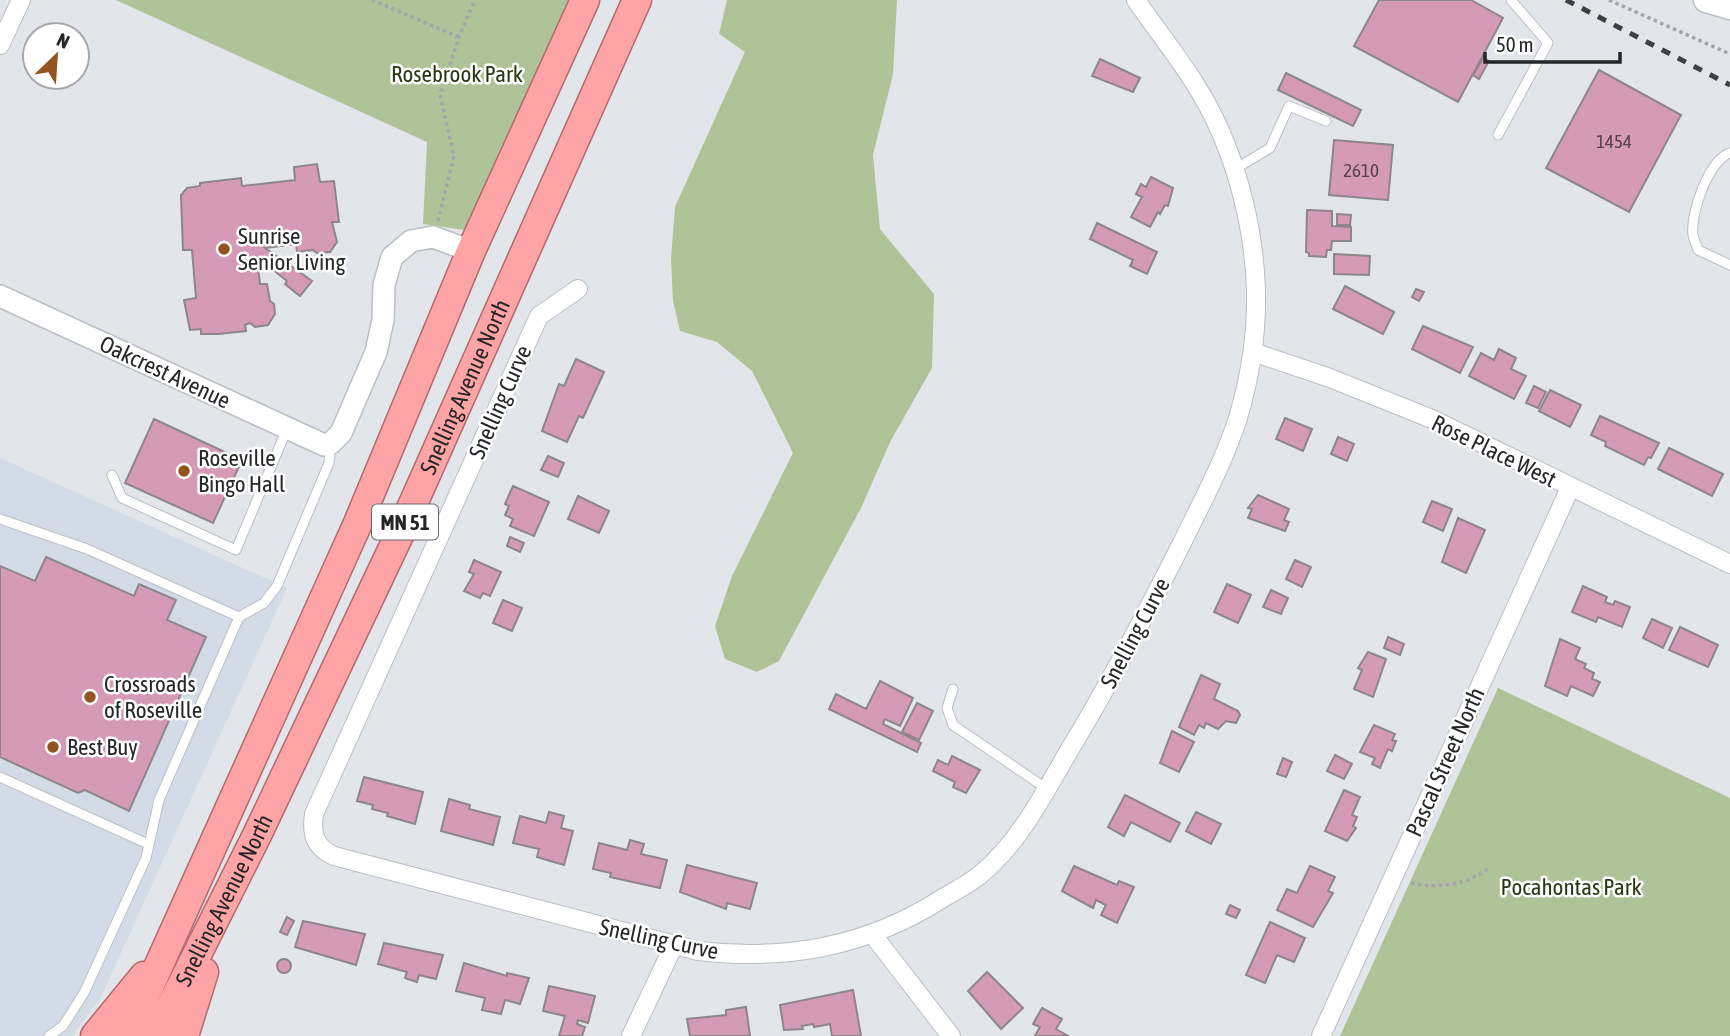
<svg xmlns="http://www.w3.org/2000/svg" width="1730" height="1036" font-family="'Asap Condensed',sans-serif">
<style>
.built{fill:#d3dbe6}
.green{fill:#afc399}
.building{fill:#d59ab6;stroke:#8d8789;stroke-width:2}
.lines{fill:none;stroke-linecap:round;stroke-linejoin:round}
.service-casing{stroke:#bbbec3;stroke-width:11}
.minor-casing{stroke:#bbbec3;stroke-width:20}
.tertiary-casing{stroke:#bbbec3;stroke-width:24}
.secondary-casing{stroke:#bbbec3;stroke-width:27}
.trunk-casing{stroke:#b36a6c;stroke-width:31}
.path{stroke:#a3a5a9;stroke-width:3.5;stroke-dasharray:3.5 3.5;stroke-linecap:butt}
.service{stroke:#fff;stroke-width:9}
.minor{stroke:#fff;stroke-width:18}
.tertiary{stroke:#fff;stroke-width:21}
.secondary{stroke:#fff;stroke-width:24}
.trunk{stroke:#ffa4a6;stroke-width:28}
.rail{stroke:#3f4043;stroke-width:5;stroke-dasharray:9 9;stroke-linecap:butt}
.poi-dot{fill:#94541f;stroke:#fff;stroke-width:2.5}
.labels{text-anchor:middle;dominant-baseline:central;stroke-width:5;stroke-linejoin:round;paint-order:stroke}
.number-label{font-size:19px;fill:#51434c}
.shield{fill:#fff;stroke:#666768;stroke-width:2}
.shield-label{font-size:21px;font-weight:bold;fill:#252628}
.park-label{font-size:23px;fill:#283811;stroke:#fff}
.poi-label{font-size:23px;fill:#252628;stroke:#fff;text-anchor:start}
.street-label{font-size:23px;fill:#252628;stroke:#fff}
</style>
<rect width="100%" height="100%" fill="#e2e5ea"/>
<polygon class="built" points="0,458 287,588 100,999 72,1036 0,1036"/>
<g class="green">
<polygon points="116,0 570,0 471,231 423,224 427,142"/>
<polygon points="727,0 897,0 893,74 873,155 880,229 934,294 932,368 890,442 862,506 779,661 757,672 725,659 715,626 732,576 793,453 752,371 717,342 680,331 673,301 671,259 675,207 745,52 719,34"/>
<polygon points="1498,688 1730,798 1730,1036 1340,1036"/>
</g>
<g class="building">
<polygon points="1379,0 1471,0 1503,18 1458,102 1354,46"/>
<polygon points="1483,58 1489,61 1479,79 1473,75"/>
<polygon points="1100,59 1140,78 1133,92 1092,76"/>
<polygon points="1599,70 1681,115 1629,212 1546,168"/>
<polygon points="1286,73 1361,110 1353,126 1278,90"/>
<polygon points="1334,140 1393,145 1388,200 1329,195"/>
<polygon points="317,164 320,182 334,181 339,222 332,222 337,242 330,252 317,253 313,250 297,252 296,244 265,248 312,281 300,296 285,284 287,281 257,257 260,284 267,284 270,301 274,304 275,314 268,325 255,327 250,323 245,325 246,331 218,334 201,334 201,329 190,330 184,300 196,298 192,250 183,250 181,195 187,188 200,186 200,183 241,178 242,186 295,180 294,167"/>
<polygon points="1151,177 1173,188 1168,206 1165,205 1160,214 1158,212 1150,227 1131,217 1142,197 1136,194 1141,184 1146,187"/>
<polygon points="1307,210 1332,211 1332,226 1351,227 1351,241 1332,241 1331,250 1327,250 1326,257 1309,256 1309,253 1306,252"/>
<polygon points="1337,214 1351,215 1350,225 1337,225"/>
<polygon points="1097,223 1157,252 1147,274 1130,266 1133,260 1090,239"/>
<polygon points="1334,254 1370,256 1369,275 1334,274"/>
<polygon points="1345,286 1394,312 1383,334 1333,309"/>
<polygon points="1416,289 1424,292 1419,301 1412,297"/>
<polygon points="1423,326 1473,347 1460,373 1412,349"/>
<polygon points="1499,349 1516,358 1511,369 1526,376 1514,399 1469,376 1481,353 1494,360"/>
<polygon points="576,359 604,372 583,418 579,416 567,442 542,431 559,384 564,386"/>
<polygon points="1534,386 1546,392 1538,408 1526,403"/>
<polygon points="1550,390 1581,405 1570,427 1539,411"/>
<polygon points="1600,416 1659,443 1651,458 1648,457 1644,465 1605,446 1606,442 1591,435"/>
<polygon points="1285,418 1312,429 1303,451 1276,439"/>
<polygon points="154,419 242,460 213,523 125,483"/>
<polygon points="1338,437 1354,444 1347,461 1331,454"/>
<polygon points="1669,448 1723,474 1712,496 1658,469"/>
<polygon points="548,456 564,463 558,477 541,470"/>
<polygon points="513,486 549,502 534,536 510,526 513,519 505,515 509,506 505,504"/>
<polygon points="1258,495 1289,509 1284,520 1289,522 1285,531 1248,518 1252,509 1248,508"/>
<polygon points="578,496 609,511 599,533 568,519"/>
<polygon points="1432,501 1452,509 1443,531 1423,522"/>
<polygon points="1458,518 1485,530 1466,573 1442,562"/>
<polygon points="510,537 524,543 520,552 507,546"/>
<polygon points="46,557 134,596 139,584 176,600 167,620 206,637 129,811 85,790 78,793 0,757 0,566 35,581"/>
<polygon points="474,560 501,572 490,596 483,593 480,598 464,591 474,574 469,572"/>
<polygon points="1295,560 1311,567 1302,587 1286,579"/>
<polygon points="1227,584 1251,595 1238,623 1214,612"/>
<polygon points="1583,586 1607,597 1605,602 1613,605 1615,601 1630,607 1622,627 1598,617 1596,622 1572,612"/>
<polygon points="1271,590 1288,598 1281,614 1263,607"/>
<polygon points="503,600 522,608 512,631 493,623"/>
<polygon points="1652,619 1672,628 1663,648 1643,638"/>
<polygon points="1680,627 1718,645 1708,667 1669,650"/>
<polygon points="1388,637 1404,644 1400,655 1384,648"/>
<polygon points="1560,639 1580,648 1575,659 1586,664 1584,668 1594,673 1592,679 1600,682 1593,696 1571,686 1567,696 1545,686"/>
<polygon points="1368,652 1386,659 1373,697 1354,689 1362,670 1358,668"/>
<polygon points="1201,675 1220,684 1214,699 1238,711 1240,715 1236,723 1226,721 1218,729 1206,723 1204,728 1199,725 1194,735 1179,727"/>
<polygon points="880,681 913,698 900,726 885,719 883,724 921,743 917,752 829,709 836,694 866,709"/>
<polygon points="917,703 933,711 919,740 902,732"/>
<polygon points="1374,725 1395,734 1392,740 1396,741 1392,751 1388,749 1380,768 1372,764 1375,758 1360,752"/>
<polygon points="1172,731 1194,742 1179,772 1160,763"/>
<polygon points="1335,755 1352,764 1344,779 1327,771"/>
<polygon points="952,756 980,770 966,793 953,787 955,782 933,771 938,760 948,765"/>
<polygon points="1283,758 1292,762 1286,777 1277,774"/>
<polygon points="364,777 423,792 415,824 387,816 388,813 372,809 373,805 357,801"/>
<polygon points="1344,790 1360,797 1352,815 1357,817 1353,826 1356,828 1347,841 1325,831"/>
<polygon points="1125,795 1180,823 1170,842 1131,822 1124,836 1108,827"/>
<polygon points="449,799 470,805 469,809 500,817 493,845 441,831"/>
<polygon points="549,812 564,816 561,828 573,831 564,865 537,857 539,849 513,843 520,816 546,823"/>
<polygon points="1196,812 1221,824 1211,844 1186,831"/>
<polygon points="630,840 644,844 641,854 667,860 660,888 610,877 611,873 593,869 599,843 627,850"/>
<polygon points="687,865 757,883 750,909 727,903 726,909 680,892"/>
<polygon points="1074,866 1117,885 1119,881 1134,887 1117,923 1101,915 1106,905 1096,900 1093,908 1062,891"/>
<polygon points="1310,866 1335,877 1328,891 1333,893 1313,927 1277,910 1287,889 1297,893"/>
<polygon points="1230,905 1240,910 1236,918 1226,914"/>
<polygon points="287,917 294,921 287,935 280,932"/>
<polygon points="303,921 365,934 356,965 295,947"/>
<polygon points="1270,922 1305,938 1294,962 1277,955 1265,983 1246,975"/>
<polygon points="384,943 443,955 436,979 419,975 417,982 405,978 407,972 378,964"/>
<circle cx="284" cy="966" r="7"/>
<polygon points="464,963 507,976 507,973 529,978 520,1004 505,1000 501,1014 482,1010 485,998 456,991"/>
<polygon points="987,972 1023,1008 1001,1029 968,991"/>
<polygon points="549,986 595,996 588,1023 578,1020 577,1024 585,1027 582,1036 559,1036 565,1016 543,1011"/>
<polygon points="853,990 861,1036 832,1036 830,1024 814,1027 813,1024 802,1026 803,1029 784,1030 780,1005"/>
<polygon points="746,1007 750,1036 690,1036 687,1019 726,1015 726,1010"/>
<polygon points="1042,1008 1062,1019 1056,1029 1068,1036 1035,1036 1040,1027 1033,1024"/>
</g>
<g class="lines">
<g class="service-casing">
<g id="service">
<polyline points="1498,135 1548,43 1511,0"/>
<path d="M1730,153c-21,7 -40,60 -37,82 1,5 4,11 5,15l32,15"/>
<polyline points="1235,169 1270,148 1289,106 1326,121"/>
<polyline points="112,475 122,498 236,550 287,429"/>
<polyline points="0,519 87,549 239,617"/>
<polyline points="953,689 947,708 953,725 1047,789"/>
<polyline points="0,777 148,844"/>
<polyline points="49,1036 63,1026 84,993 146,858 159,800 239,617 264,603 277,586 329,463 331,444"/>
</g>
</g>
<g class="minor-casing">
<g id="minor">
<polyline points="0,45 21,0"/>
<path d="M578,289l-39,27 -225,498c-3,21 1,33 20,42l364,95c88,10 169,-4 245,-53 12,-7 26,-14 38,-24 41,-34 65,-85 92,-130 40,-66 75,-134 110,-203 20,-41 41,-80 55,-123 12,-41 19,-85 18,-127 -2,-70 -23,-148 -61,-207 -18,-29 -40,-56 -59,-84"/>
<polyline points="1253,352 1330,378 1432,419 1730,564"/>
<polyline points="873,935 951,1036"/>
<polyline points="631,1036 673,947"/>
<polyline points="1321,1036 1570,488"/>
</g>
</g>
<g class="tertiary-casing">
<polyline id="tertiary" points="0,296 324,445 331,443 341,433 376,352 383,320 384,285 392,257 411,241 433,237 471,251"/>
</g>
<g class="secondary-casing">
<polyline id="secondary" points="1706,0 1730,7"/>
</g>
<g class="trunk-casing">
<g id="trunk">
<polyline points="95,1036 144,976"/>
<polyline points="127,1036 358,523 471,251 585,0"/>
<path id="s1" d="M156,1036l101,-201 144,-304 236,-531"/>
<polyline points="184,1036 204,972"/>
</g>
</g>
<g class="path">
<polyline points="372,0 459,37"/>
<polyline points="1609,0 1730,54"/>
<polyline points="438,221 454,156 440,95 459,37 475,0"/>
<path d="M1411,883c27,6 54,2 77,-14"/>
</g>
<use href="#service" class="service"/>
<use href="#minor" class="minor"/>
<use href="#tertiary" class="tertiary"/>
<use href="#secondary" class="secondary"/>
<use href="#trunk" class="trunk"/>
<polyline class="rail" points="1566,0 1730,85"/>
</g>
<g class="poi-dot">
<circle cx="224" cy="249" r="7"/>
<circle cx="184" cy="471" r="7"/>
<circle cx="90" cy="697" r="7"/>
<circle cx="53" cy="747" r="7"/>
</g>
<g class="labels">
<g class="number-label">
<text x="1614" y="141">1454</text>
<text x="1361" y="170">2610</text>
</g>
<rect class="shield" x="372" y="504.5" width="66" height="35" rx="5"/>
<g class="shield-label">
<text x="405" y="522">MN 51</text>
</g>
<g class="park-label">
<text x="457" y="74">Rosebrook Park</text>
<text x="1571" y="887">Pocahontas Park</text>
</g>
<g class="poi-label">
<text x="238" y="236">Sunrise<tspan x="238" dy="26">Senior Living</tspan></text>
<text x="198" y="458">Roseville<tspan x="198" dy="26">Bingo Hall</tspan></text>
<text x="104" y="684">Crossroads<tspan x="104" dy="26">of Roseville</tspan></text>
<text x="67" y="747">Best Buy</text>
</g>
<g class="street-label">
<text transform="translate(165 372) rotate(25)">Oakcrest Avenue</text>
<text stroke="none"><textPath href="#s1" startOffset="719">Snelling Avenue North</textPath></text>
<text transform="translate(500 402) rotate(-66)">Snelling Curve</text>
<text transform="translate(1494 451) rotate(26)">Rose Place West</text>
<text transform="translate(1135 633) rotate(-62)">Snelling Curve</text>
<text transform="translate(1445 762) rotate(-66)">Pascal Street North</text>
<text stroke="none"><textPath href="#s1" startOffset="152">Snelling Avenue North</textPath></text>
<text transform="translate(659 939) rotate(12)">Snelling Curve</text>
</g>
</g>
<g transform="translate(56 56) rotate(25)"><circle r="33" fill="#ffffff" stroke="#a8a8a9" stroke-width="2"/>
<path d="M0-5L12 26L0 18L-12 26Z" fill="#94541f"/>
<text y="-10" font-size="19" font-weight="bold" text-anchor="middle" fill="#252628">N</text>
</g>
<path d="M1485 52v10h135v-10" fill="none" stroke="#252628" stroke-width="3.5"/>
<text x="1496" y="52" font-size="21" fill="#252628" stroke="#ffffff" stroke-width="5" paint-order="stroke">50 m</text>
</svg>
